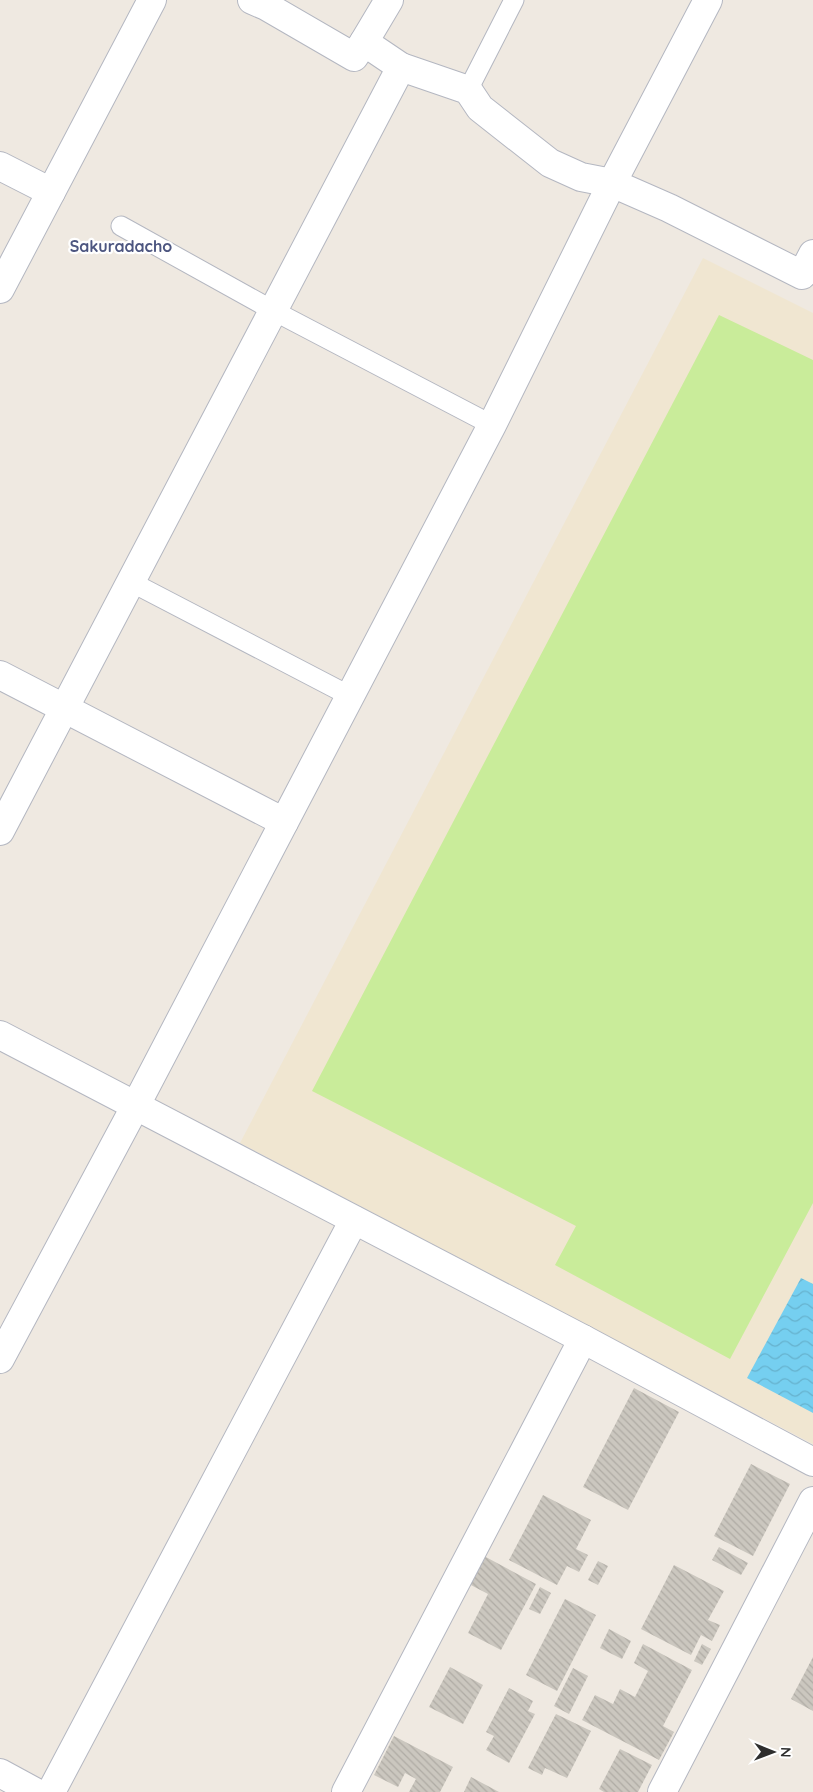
<svg xmlns="http://www.w3.org/2000/svg" width="813" height="1792" font-family="Quicksand,sans-serif">
<style>
.education{fill:#f0e6d1}
.pitch{fill:#c9ec9a}
.water{fill:url(#water-waves)}
.building{fill:url(#building-back-hatch)}
.lines{fill:none;stroke-linecap:round;stroke-linejoin:round}
.lane-casing{stroke:#b4b7c1;stroke-width:21}
.street-casing{stroke:#b4b7c1;stroke-width:30}
.lane{stroke:#fff;stroke-width:19}
.street{stroke:#fff;stroke-width:28}
.labels{text-anchor:middle;dominant-baseline:central;stroke-width:4.5;stroke-linejoin:round;paint-order:stroke}
.quarter-label{font-size:16px;font-weight:bold;fill:#4d5680;stroke:#fff}
</style>
<defs>
<pattern id="water-waves" width="16" height="10" patternUnits="userSpaceOnUse" patternTransform="scale(1.25)"><rect width="16" height="10" fill="#75cff0"/><path d="M0 5q4-4 8 0t8 0" fill="none" stroke="#66b2ce"/></pattern>
<pattern id="building-back-hatch" width="6" height="6" patternUnits="userSpaceOnUse" patternTransform="scale(1.25)"><rect width="6" height="6" fill="#cbc7bf"/><path d="M-1 5l2 2M0 0l6 6M5-1l2 2" fill="none" stroke="#afaba4"/></pattern>
</defs>
<rect width="100%" height="100%" fill="#efe9e1"/>
<polygon class="education" points="703,258 813,313 813,1444 240,1143"/>
<polygon class="pitch" points="719,315 813,360 813,1203 730,1359 555,1265 576,1226 312,1091"/>
<polygon class="water" points="801,1278 813,1284 813,1413 747,1378"/>
<g class="building">
<polygon points="634,1388 679,1412 628,1510 583,1487"/>
<polygon points="751,1464 790,1484 753,1556 714,1536"/>
<polygon points="543,1495 591,1520 576,1549 588,1555 579,1572 567,1566 557,1585 509,1560"/>
<polygon points="719,1547 748,1563 741,1575 712,1560"/>
<polygon points="484,1556 536,1584 501,1650 468,1633 488,1594 469,1584"/>
<polygon points="598,1561 608,1566 598,1585 588,1580"/>
<polygon points="674,1565 724,1591 708,1620 720,1625 712,1641 701,1635 691,1655 641,1629"/>
<polygon points="540,1587 551,1593 540,1614 529,1609"/>
<polygon points="565,1599 596,1615 557,1691 526,1675"/>
<polygon points="609,1629 631,1641 622,1659 600,1648"/>
<polygon points="643,1644 692,1670 663,1726 674,1732 659,1760 582,1720 595,1695 613,1704 620,1689 635,1697 648,1671 634,1663"/>
<polygon points="702,1644 711,1649 702,1665 694,1661"/>
<polygon points="813,1657 813,1711 791,1699"/>
<polygon points="450,1667 483,1685 463,1724 429,1707"/>
<polygon points="573,1668 588,1676 569,1714 554,1706"/>
<polygon points="509,1688 533,1701 528,1711 535,1714 509,1763 486,1750 494,1736 486,1732"/>
<polygon points="556,1714 591,1731 567,1778 545,1768 542,1775 528,1768"/>
<polygon points="394,1736 453,1767 440,1792 409,1792 416,1779 405,1773 398,1787 374,1775"/>
<polygon points="620,1749 652,1765 638,1792 604,1792 599,1789"/>
<polygon points="471,1777 499,1792 464,1792"/>
</g>
<g class="lines">
<g class="lane-casing">
<g id="lane">
<polyline points="468,90 514,0"/>
<polyline points="121,226 274,311 492,425"/>
<polyline points="131,582 350,696"/>
</g>
</g>
<g class="street-casing">
<g id="street">
<polyline points="252,0 266,6 354,57 364,42"/>
<polyline points="389,0 364,42 401,67 468,90 480,108 550,163 581,177 612,183 669,208 802,275 813,254"/>
<polyline points="0,166 51,192"/>
<polyline points="0,289 152,0"/>
<polyline points="0,675 284,822"/>
<polyline points="0,831 401,67"/>
<polyline points="0,1035 583,1339 813,1462"/>
<polyline points="0,1359 136,1105 492,425 612,183 708,0"/>
<polyline points="0,1773 35,1792"/>
<polyline points="51,1792 354,1220"/>
<polyline points="346,1792 583,1339"/>
<polyline points="662,1792 813,1501"/>
</g>
</g>
<use href="#lane" class="lane"/>
<use href="#street" class="street"/>
</g>
<g class="labels">
<g class="quarter-label">
<text x="121" y="246">Sakuradacho</text>
</g>
</g>
<g transform="translate(773 1752) rotate(91)" stroke="#ffffff" stroke-width="4" paint-order="stroke">
<path d="M0-4L9 19L0 12L-9 19Z" fill="#2e2e2e"/>
<text y="-8" font-size="14" font-weight="bold" text-anchor="middle" fill="#2e2e2e">N</text>
</g>
</svg>
